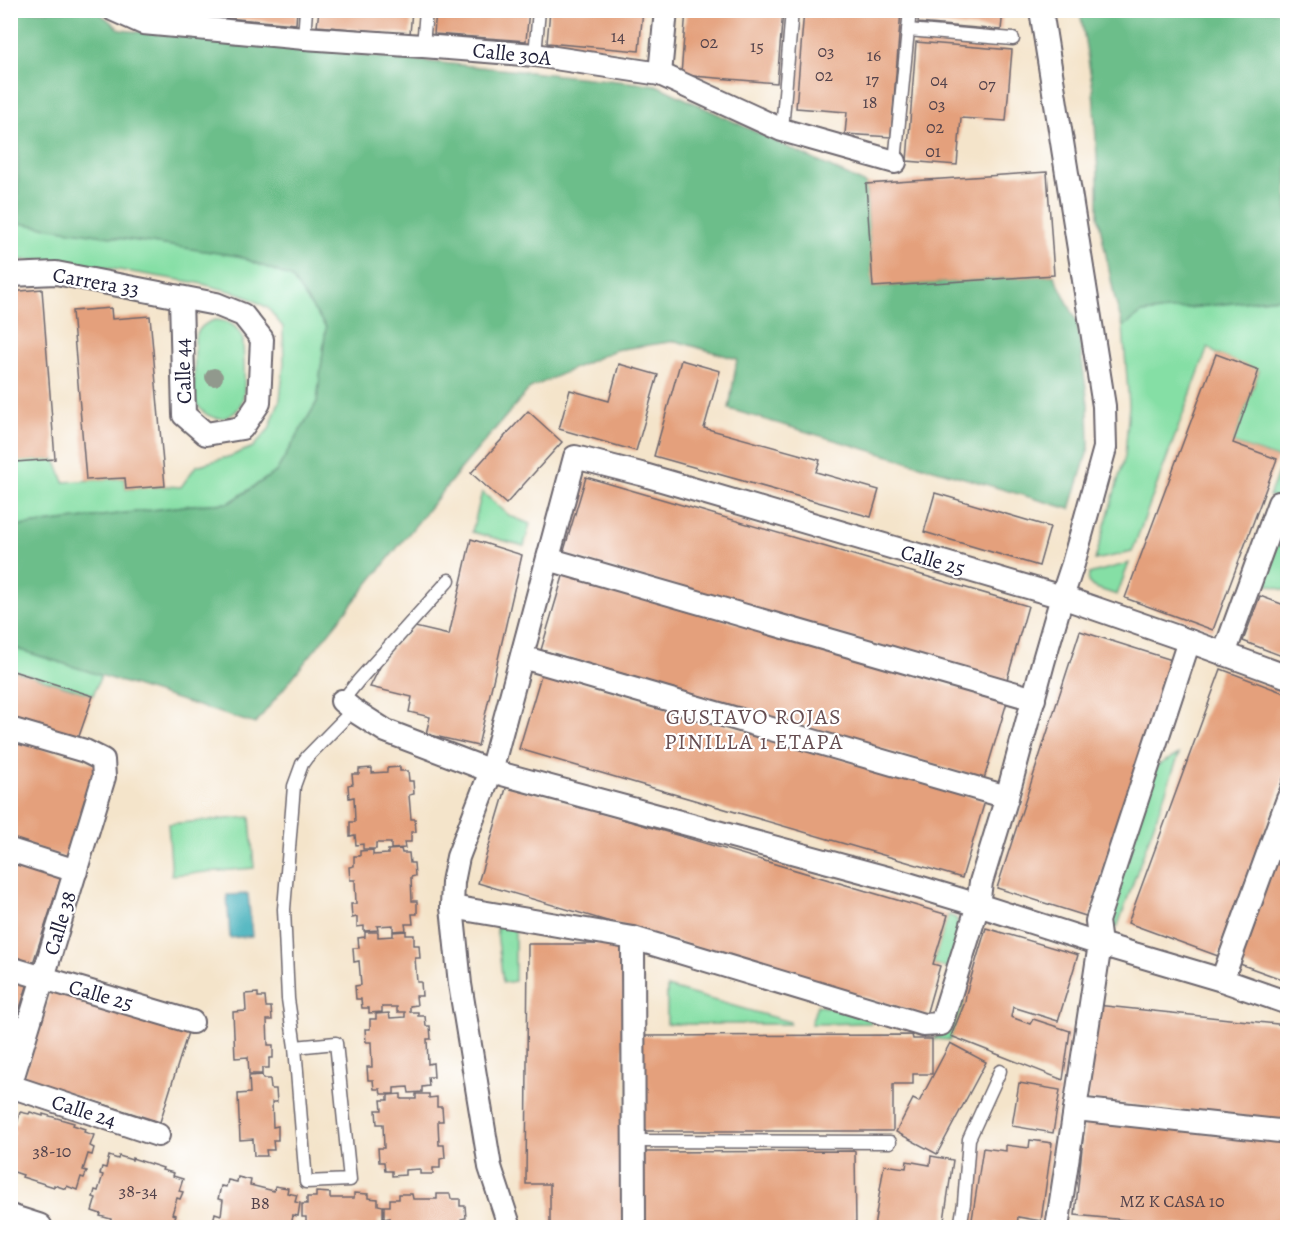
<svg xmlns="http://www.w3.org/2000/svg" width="1298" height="1238" font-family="Alegreya,serif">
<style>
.green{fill:#85dfa5;stroke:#548070;stroke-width:1.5}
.forest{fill:#6cbe8a;stroke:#477062;stroke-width:1.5}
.water{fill:#3bacb7;stroke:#2e6779;stroke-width:1.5}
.building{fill:#e4a07c}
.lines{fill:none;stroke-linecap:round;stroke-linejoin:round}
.service-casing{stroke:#6c666d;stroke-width:15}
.minor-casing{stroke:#6c666d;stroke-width:26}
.tertiary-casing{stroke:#6c666d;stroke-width:32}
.service{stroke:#fff;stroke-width:12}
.minor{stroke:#fff;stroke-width:22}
.tertiary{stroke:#fff;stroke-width:28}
.tree{fill:#91998d}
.labels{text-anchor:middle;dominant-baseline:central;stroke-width:4.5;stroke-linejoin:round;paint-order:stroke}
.number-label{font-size:18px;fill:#52424b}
.street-label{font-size:21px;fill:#22223b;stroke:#fff}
.neighbourhood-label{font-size:22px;letter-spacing:1.5px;fill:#664e52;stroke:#fff}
</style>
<rect width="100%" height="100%" fill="#fff"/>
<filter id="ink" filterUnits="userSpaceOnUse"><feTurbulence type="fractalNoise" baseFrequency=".0167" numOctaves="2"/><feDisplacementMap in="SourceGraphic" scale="12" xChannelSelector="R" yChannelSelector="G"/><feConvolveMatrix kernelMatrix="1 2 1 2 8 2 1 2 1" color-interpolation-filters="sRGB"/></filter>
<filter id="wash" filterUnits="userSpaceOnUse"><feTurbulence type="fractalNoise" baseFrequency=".008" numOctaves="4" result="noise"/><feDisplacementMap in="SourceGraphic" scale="24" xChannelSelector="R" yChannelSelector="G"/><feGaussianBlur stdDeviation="1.35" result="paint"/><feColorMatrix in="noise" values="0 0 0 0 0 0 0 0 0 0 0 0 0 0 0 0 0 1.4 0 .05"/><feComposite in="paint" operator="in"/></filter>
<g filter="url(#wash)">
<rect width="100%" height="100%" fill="#f4e4ca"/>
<g class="green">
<polygon points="11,135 18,135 238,256 291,277 326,327 317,402 276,472 229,503 193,505 11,527 11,462 55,459 64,482 125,478 126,489 165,486 181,487 196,466 231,456 253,447 269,429 280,399 284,363 283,327 268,308 242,294 198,283 101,267 40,260 11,260"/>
<polygon points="1287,297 1287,501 1269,496 1283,460 1233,443 1259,371 1216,354 1208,347 1132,552 1095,560 1125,456 1129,405 1123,327 1142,313"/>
<path d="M215,320c15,1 23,6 28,20 0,15 4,49 -1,61 -3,11 -14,18 -25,17 -13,-2 -19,-10 -23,-21l1,-60c5,-10 10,-14 20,-17z"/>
<polygon points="482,492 510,516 530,524 524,546 472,532"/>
<polygon points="1287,504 1287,591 1260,582"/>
<polygon points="1129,563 1117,595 1093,587 1088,582 1089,574 1092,573"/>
<polygon points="10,647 101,675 93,695 11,670"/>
<polygon points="1179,754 1117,928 1111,926 1105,918 1156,766"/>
<polygon points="250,817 254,868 172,875 168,824"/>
<path d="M948,915l8,3c7,18 -2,33 -8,50l-15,-4z"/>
<polygon points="496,924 515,925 515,981 503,983"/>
<polygon points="667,987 790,1022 790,1024 667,1024"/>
<polygon points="955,1002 965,1002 950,1040 932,1039 944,1033"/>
<polygon points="817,1005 872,1018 871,1023 811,1024"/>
</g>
<g class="forest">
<polygon points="11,11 97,11 121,30 656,85 866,184 873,287 1054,275 1077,322 1088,404 1089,447 1070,509 729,409 737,359 676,341 615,350 530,388 460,470 255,724 11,647 11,527 193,505 229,503 276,472 317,402 326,327 291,277 238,256 18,223 18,135 11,135"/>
<polygon points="1080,11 1287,11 1287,297 1142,313 1123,327 1115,299 1098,216 1098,174 1093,89"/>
</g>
<polygon class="water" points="248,894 252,936 230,938 227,895"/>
<g id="blocks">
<g class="building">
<polygon points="204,10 297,10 296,24 203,16"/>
<polygon points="319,10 412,10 410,34 317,26"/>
<polygon points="436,10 529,10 526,41 434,34"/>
<polygon points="550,10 643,10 639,51 547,43"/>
<polygon points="686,10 783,10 777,83 681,75"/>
<polygon points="804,10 901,10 891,137 845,134 847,112 796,108"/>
<polygon points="919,10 1003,10 1001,30 918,23"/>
<polygon points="916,42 1012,50 1006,121 961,118 957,165 907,161"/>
<polygon points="1047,172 1054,275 873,287 866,184"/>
<polygon points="42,289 55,459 16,462 15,440 10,441 10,292"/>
<polygon points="111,308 112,319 150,316 165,486 126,489 125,478 86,480 72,311"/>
<polygon points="1216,354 1259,370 1233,443 1277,459 1213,630 1125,598"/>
<polygon points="681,360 720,371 704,428 820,460 816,472 879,490 871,517 654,456"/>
<polygon points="619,364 658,375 636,451 559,429 570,390 609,401"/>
<polygon points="528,411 562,442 506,504 471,473"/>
<polygon points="586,477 1028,606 1006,683 563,554"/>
<polygon points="935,493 1050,527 1039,566 924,532"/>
<polygon points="471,539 522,555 478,746 426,734 430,717 409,712 412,697 370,687 381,665 396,644 400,644 415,627 449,635"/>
<polygon points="564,573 1007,702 984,779 541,650"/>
<polygon points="1260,596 1287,606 1287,658 1243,641"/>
<polygon points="1080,631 1172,660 1089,917 997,888"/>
<polygon points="1221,669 1287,694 1287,768 1218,956 1128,923"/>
<polygon points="10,670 93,696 77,742 10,721"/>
<polygon points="542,672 985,801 962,878 519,749"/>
<polygon points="10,739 96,765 67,858 10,840"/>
<polygon points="400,767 400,771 408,771 409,781 413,781 414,794 409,795 411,819 415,819 416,832 411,832 411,842 404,842 405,848 391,849 391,843 376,843 376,849 363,849 363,844 356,845 355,835 350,836 350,822 355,822 354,797 349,798 348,785 353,784 352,774 359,774 359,769 372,768 372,773 387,772 387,768"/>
<polygon points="507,785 948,915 933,964 940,966 926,1015 478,883"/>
<polygon points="1287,827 1287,981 1237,963"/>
<polygon points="401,849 402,853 409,853 410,863 414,863 415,876 411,877 412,901 417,901 417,914 412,914 413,924 405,924 406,930 393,931 393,925 377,926 378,930 364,931 364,926 357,927 357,917 352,918 351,904 356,904 355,880 350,880 349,867 354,866 354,856 360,856 360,851 373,850 373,855 388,854 388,850"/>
<polygon points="10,858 62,874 32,966 10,959"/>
<polygon points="986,928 1078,955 1058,1021 1013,1007 1011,1017 1030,1024 1033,1019 1070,1031 1063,1080 951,1036 965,1002 966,994"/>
<polygon points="406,931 406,935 414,935 414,945 419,945 420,958 415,958 417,982 421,982 422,996 416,996 417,1005 410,1006 410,1012 418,1012 418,1016 425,1016 426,1026 430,1026 431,1039 427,1039 428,1064 433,1063 434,1077 428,1077 429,1086 422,1087 422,1092 409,1093 408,1087 394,1088 394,1094 381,1094 380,1089 374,1089 373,1080 368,1080 367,1067 372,1067 371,1042 366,1042 365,1029 370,1029 370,1019 376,1019 376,1014 389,1013 390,1018 405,1017 405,1012 397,1012 397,1007 382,1007 382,1012 369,1013 369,1008 362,1008 361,999 356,999 355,986 361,985 359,961 354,962 353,948 359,948 358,938 365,937 365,932 378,932 378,937 393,936 393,932"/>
<polygon points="528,944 624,944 623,1227 550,1227 550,1184 526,1184"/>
<polygon points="10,975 29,980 11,1036 10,1036"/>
<polygon points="52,987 189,1029 160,1122 23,1079"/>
<polygon points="258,993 258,997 265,997 266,1007 271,1007 272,1020 267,1020 268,1045 273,1045 273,1058 269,1058 269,1068 262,1068 262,1074 249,1074 248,1057 235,1058 233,1012 246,1011 245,994"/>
<polygon points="1096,1005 1287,1025 1287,1121 1087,1100"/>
<polygon points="912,1035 913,1039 932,1039 932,1074 913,1074 913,1084 893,1084 893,1131 641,1131 640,1036"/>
<polygon points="950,1043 986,1062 937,1154 896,1132 913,1099 919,1102"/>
<polygon points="262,1075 263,1079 270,1079 271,1089 276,1089 277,1102 272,1102 273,1127 278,1126 278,1140 273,1140 274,1150 266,1150 267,1156 254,1156 253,1139 240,1140 238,1094 250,1093 249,1076"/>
<polygon points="1019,1083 1060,1090 1053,1133 1012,1126"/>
<polygon points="401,1094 401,1099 416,1099 416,1094 429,1094 429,1098 437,1097 437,1107 442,1107 443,1121 438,1121 439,1145 444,1145 445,1158 440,1159 440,1168 433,1168 433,1174 420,1174 420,1169 405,1170 405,1175 392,1176 392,1171 385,1171 384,1162 379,1162 378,1148 384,1148 383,1124 377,1124 376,1110 382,1110 381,1100 388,1100 388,1095"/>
<polygon points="20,1112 29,1114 30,1112 43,1116 43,1114 74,1123 73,1125 85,1129 84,1132 94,1135 90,1146 94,1148 92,1155 88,1154 83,1170 87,1171 84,1178 81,1177 77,1190 67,1186 66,1189 54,1185 54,1187 22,1177 23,1175 11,1171 10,1144 15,1131 11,1130 14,1123 17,1124"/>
<polygon points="1085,1120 1287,1141 1287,1227 1198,1227 1075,1215"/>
<polygon points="1030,1140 1052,1143 1041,1221 1018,1217 1017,1226 995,1222 994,1227 971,1226 983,1148 1006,1151 1006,1145 1029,1148"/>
<polygon points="855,1151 856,1227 640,1227 639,1152"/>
<polygon points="109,1156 118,1159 119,1156 132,1160 132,1158 163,1168 162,1170 174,1173 173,1176 183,1179 179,1191 183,1192 180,1199 177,1198 172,1214 176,1215 173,1222 170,1221 168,1227 129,1227 111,1222 111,1219 100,1216 101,1214 92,1211 96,1198 93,1197 95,1190 98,1191 103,1175 100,1174 102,1167 106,1168"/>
<polygon points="931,1156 953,1160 943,1227 874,1227 884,1165 906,1168 907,1161 930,1165"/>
<polygon points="238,1177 251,1180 250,1185 274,1191 275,1186 288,1188 287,1193 297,1195 295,1202 300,1203 298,1216 293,1215 291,1227 217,1227 212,1226 215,1213 221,1215 223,1200 218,1199 221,1186 226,1187 228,1180 237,1182"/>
<polygon points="316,1192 330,1193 330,1198 354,1198 354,1193 368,1194 368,1198 378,1199 378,1205 383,1206 383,1219 378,1219 378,1227 306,1227 306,1217 302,1217 302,1204 307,1204 307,1197 316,1197"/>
<polygon points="399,1194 412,1194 413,1199 437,1199 437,1194 450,1194 451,1199 460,1199 460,1206 465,1206 466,1218 461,1219 461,1227 390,1227 390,1218 384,1219 384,1206 390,1206 390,1199 399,1199"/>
</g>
</g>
</g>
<g filter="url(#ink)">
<use href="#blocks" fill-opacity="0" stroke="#6c666d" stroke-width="1.5"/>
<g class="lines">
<g class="service-casing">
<g id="service">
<polyline points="191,28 193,10"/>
<polyline points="908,30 1013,39"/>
<polyline points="304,38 306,10"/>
<polyline points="423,46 426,10"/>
<polyline points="535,55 539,10"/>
<polyline points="782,130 792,10"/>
<polyline points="895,162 910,10"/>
<polyline points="342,701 359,680 449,580"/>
<polyline points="295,1047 336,1043 350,1180 306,1182 295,1047 288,999 284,909 294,786 302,764 307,757 353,710"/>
<polyline points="633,1141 890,1142"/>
<polyline points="960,1228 964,1203 969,1139 1000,1071"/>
</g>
</g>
<g class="minor-casing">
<g id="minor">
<polyline points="114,10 143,23 304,38 423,46 535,55 660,74 782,130 895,162"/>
<polyline points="660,74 666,10"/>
<polyline points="10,275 56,273 216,304 243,315 262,339 259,403 242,428 206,434 184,415 181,298"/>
<polyline points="548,559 1034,699"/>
<polyline points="1224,654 1279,503"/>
<polyline points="522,657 1007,797"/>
<polyline points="342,701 353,710 386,731 491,771 895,880 978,905 1100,944 1222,980 1288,1003"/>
<polyline points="10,729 85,751 103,760 104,777 10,1086 158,1135"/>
<polyline points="10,850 76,871"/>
<polyline points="452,907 633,938 923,1025 941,1024 978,905 981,882 1007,797 1043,663 1062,597 1073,564 1105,448 1104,406 1041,10"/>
<polyline points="633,938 634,1228"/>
<polyline points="10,968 192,1022"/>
<polyline points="1222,980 1288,799"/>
<polyline points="1076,1109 1288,1132"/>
<polyline points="510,1228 490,1167 460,984 452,907 453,882 458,857 491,771 575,457 641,474 1062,597 1189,641 1288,677"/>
<polyline points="1057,1228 1100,944 1097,921 1189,641"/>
</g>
</g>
<g class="tertiary-casing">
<polyline id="tertiary" points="10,1219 38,1228"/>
</g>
<use href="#service" class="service"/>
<use href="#minor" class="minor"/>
<use href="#tertiary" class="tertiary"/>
</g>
<circle class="tree" cx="214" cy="377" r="9"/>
</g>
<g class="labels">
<g class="number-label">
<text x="618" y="36">14</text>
<text x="709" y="42">02</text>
<text x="757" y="46">15</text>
<text x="826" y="51">03</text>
<text x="874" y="55">16</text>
<text x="824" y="75">02</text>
<text x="872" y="79">17</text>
<text x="939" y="80">04</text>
<text x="987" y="84">07</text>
<text x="870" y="102">18</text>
<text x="937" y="104">03</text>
<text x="935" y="127">02</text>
<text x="933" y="151">01</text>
<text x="52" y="1151">38-10</text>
<text x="138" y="1191">38-34</text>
<text x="1172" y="1201">MZ K CASA 10</text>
<text x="260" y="1203">B8</text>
</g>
<g class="street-label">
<text transform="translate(512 54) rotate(6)">Calle 30A</text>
<text transform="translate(96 282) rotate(10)">Carrera 33</text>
<text transform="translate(183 371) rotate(-92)">Calle 44</text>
<text transform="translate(933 560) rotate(16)">Calle 25</text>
<text transform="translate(60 923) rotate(-73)">Calle 38</text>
<text transform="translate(101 995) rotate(16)">Calle 25</text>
<text transform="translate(84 1111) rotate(18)">Calle 24</text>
</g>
<g class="neighbourhood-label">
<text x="754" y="717">GUSTAVO ROJAS<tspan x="754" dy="25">PINILLA 1 ETAPA</tspan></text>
</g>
</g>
<rect width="1298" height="1238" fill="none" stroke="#fff" stroke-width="36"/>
</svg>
